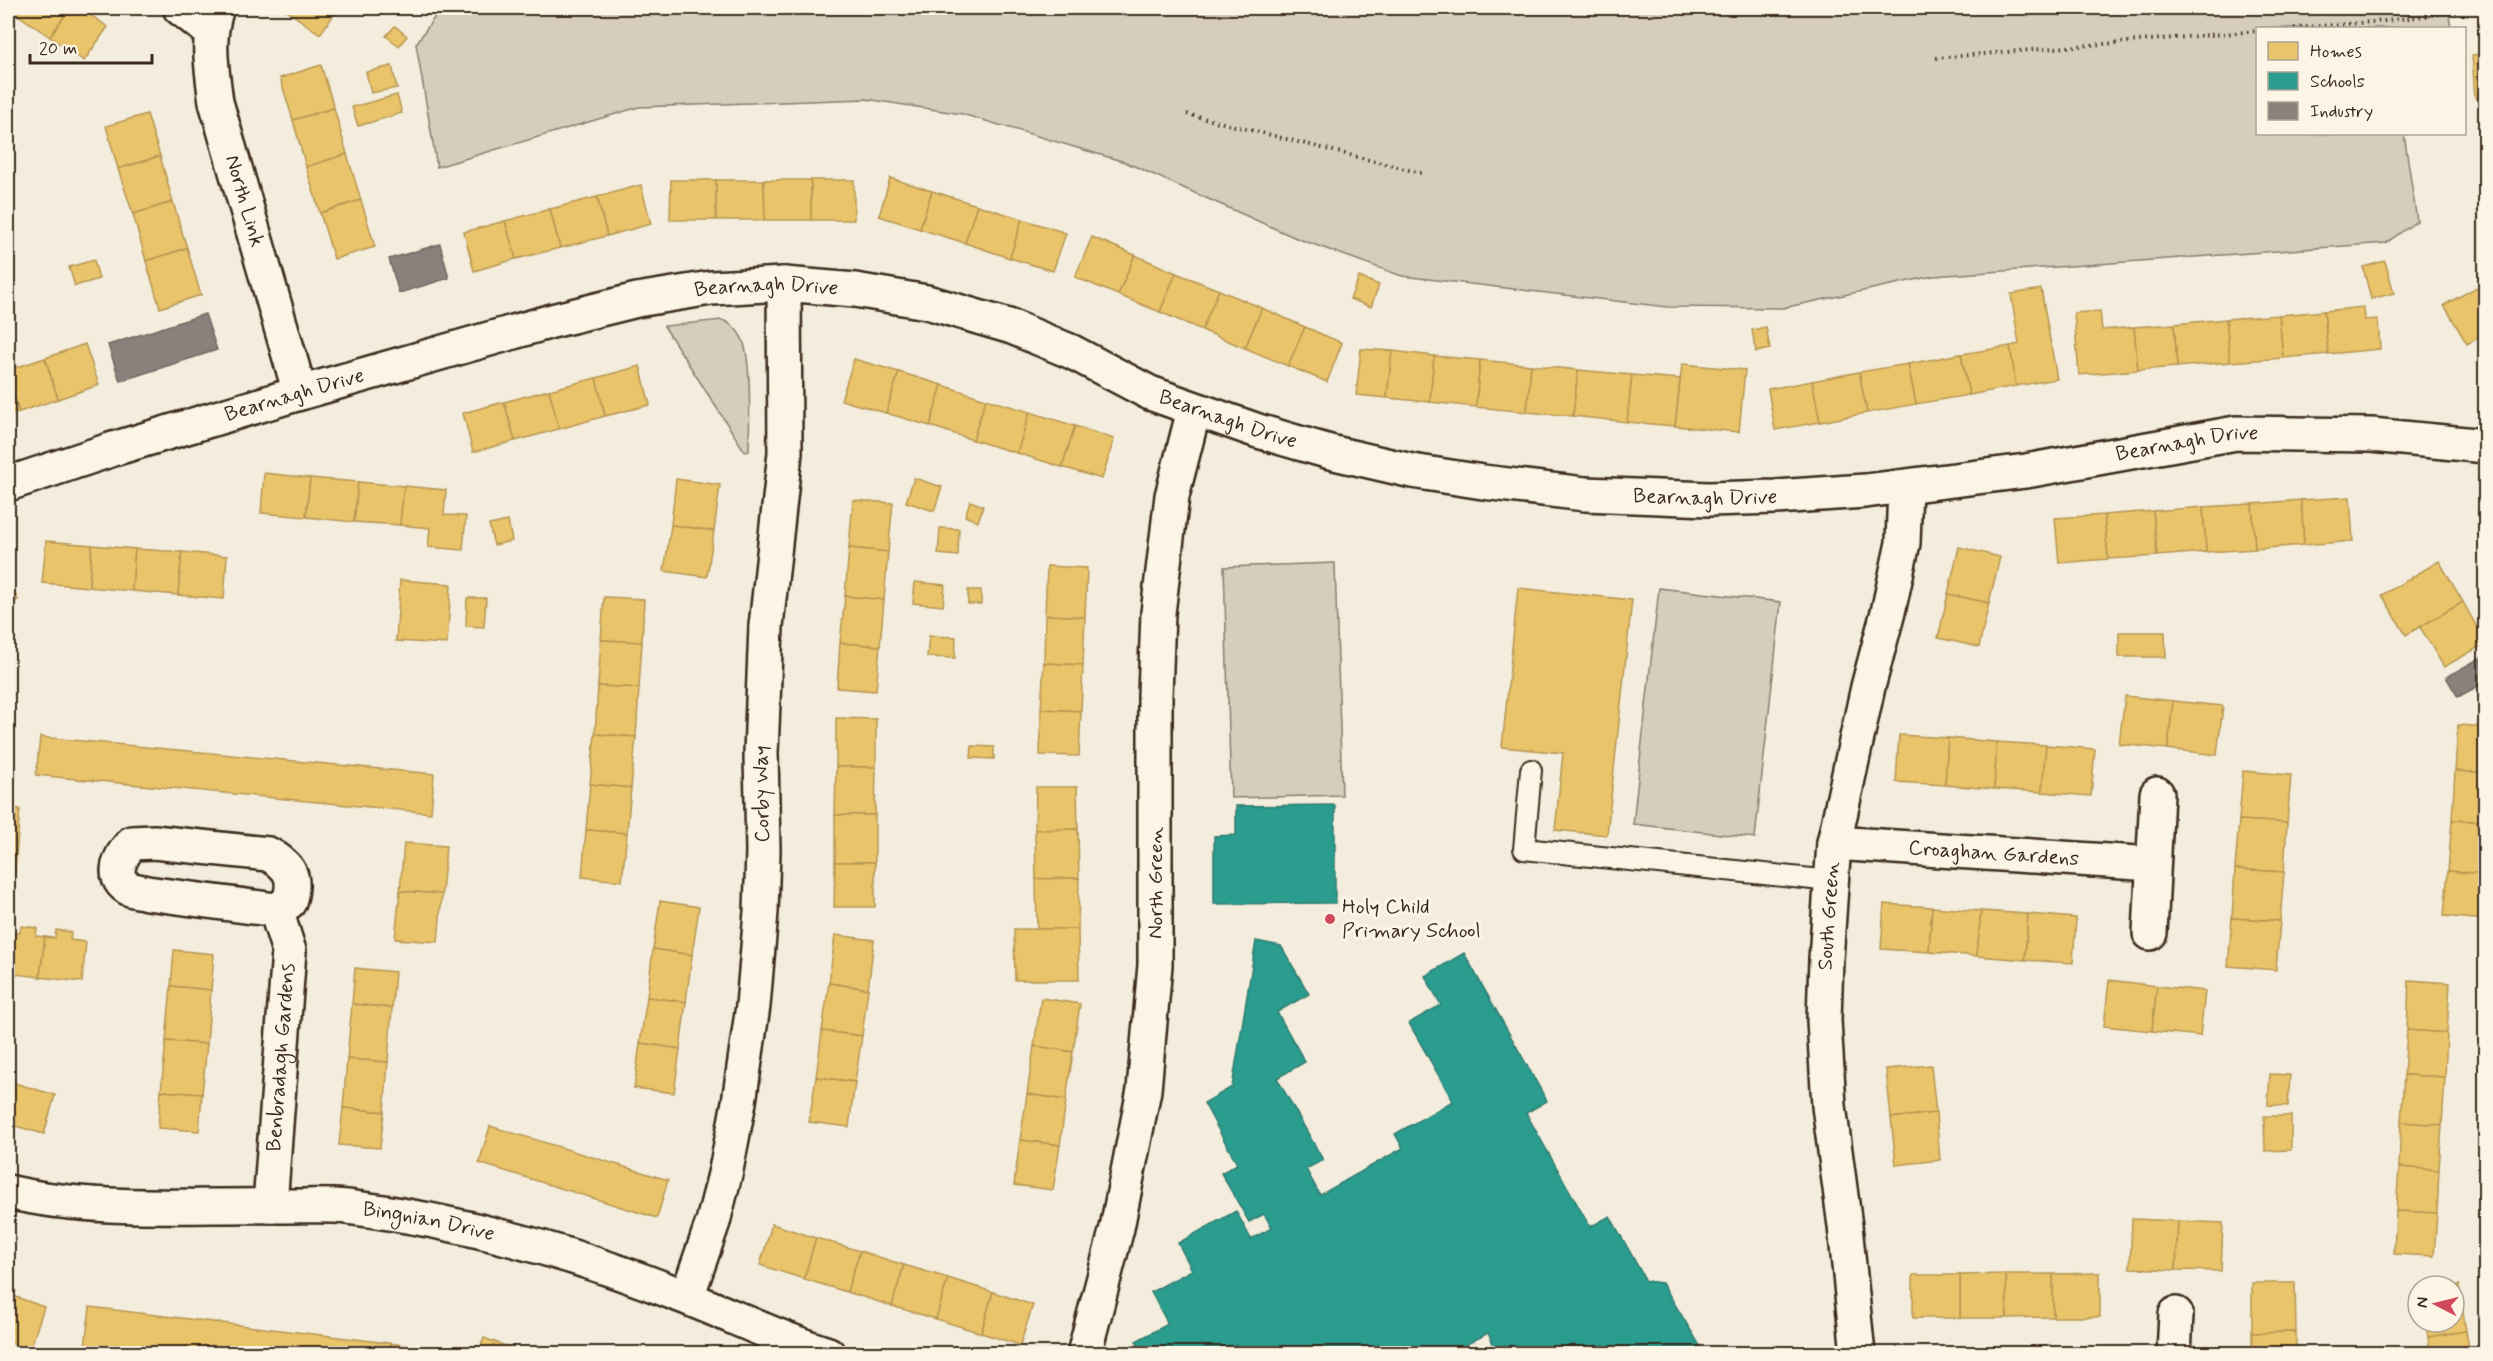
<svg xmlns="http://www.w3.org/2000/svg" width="2493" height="1361" font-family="Mynerve,sans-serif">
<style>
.green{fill:#d6cdbd;stroke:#887c6e;stroke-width:1.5}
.homes{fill:#e9c46a;stroke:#b59653;stroke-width:1.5}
.schools{fill:#2a9d8f;stroke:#2f7a6d;stroke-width:1.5}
.industry{fill:#8a817c;stroke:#726760;stroke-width:1.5}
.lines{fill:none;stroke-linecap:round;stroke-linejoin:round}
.service-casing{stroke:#3b2a1e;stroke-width:24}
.minor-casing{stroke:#3b2a1e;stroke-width:38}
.path{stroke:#3b2a1e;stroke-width:4;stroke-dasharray:1.5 4.5;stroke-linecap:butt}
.service{stroke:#fcf5e5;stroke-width:20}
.minor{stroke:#fcf5e5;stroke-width:33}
.poi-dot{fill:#d1495b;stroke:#fcf5e5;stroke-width:2}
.labels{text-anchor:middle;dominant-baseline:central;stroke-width:6;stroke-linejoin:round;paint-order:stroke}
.street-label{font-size:21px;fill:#3b2a1e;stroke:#fcf5e5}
.poi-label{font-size:21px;fill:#3b2a1e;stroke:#fcf5e5;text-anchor:start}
</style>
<rect width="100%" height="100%" fill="#f4eddd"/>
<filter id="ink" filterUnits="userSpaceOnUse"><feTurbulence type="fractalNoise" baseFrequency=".0167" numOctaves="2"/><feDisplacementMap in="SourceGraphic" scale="12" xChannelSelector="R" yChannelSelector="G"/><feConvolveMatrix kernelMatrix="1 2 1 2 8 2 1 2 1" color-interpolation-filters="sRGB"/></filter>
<g filter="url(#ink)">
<g class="green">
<polygon points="441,8 2448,8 2451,28 2258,28 2258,134 2404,134 2417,221 2386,243 1933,276 1783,308 1667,307 1402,276 1296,238 1125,162 962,114 866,99 639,107 437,167 416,44"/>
<path d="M722,320c8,3 14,8 18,15 13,17 9,92 9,116l-4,1 -81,-126z"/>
<polygon points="1335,563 1342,795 1231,798 1224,567"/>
<polygon points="1659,588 1781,602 1755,838 1633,824"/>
</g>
<g class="homes">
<polygon points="8,8 70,8 50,37"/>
<polygon points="70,8 80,8 108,27 84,61 50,37"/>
<polygon points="283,8 339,8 320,34"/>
<polygon points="395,26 407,36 399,46 386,36"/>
<polygon points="2486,54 2486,97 2475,98 2472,55"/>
<polygon points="321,65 334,108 293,120 280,78"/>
<polygon points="392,66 397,88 371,93 366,72"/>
<polygon points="397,95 402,113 358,126 352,107"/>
<polygon points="334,108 347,154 306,167 293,120"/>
<polygon points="147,114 160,156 118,169 106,126"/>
<polygon points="347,154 361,200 320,213 306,167"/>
<polygon points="160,156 173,202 133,214 118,169"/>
<polygon points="890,178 932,191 920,229 879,216"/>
<polygon points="671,180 716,180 716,220 670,220"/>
<polygon points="716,180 764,180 765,220 716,220"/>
<polygon points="764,180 811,180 811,220 765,220"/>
<rect x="811" y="180" width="43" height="40"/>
<polygon points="641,185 651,224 607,236 597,197"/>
<polygon points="932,191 977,205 965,243 920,229"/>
<polygon points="597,197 607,236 560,248 550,209"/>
<polygon points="361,200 375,247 334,259 320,213"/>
<polygon points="173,202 187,248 146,261 133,214"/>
<polygon points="977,205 1022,219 1010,258 965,243"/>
<polygon points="550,209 560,248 516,259 505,221"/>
<polygon points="1022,219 1066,233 1053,271 1010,258"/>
<polygon points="505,221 516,259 474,271 464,232"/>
<polygon points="1092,237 1135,255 1118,295 1075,277"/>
<polygon points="187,248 201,295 160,308 146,261"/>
<polygon points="1135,255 1176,273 1160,312 1118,295"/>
<polygon points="94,260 99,279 75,286 69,267"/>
<polygon points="2385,261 2394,293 2371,299 2363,267"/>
<polygon points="1176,273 1219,290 1202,330 1160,312"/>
<polygon points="1359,277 1379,285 1371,307 1350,299"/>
<polygon points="2486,282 2486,334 2467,344 2444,305"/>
<polygon points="2041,289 2057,379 2016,386 2010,346 2019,344 2011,294"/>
<polygon points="1219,290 1262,308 1245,348 1202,330"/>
<polygon points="2364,307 2365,320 2378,319 2380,349 2328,354 2324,311"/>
<polygon points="1262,308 1305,327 1288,366 1245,348"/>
<polygon points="2100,311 2102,330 2134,327 2138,370 2079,375 2074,313"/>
<polygon points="2324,311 2328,354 2283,358 2279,315"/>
<polygon points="2279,315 2283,358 2230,362 2226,319"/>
<polygon points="2226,319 2230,362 2177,367 2174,324"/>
<polygon points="2174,324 2177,367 2138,370 2134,327"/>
<polygon points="1305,327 1342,343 1327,382 1288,366"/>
<polygon points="1766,327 1770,349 1756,352 1752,330"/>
<polygon points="85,344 99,385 58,399 45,358"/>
<polygon points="2010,346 2016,386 1969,395 1961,354"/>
<polygon points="1361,349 1392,351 1387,398 1356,395"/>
<polygon points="1392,351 1434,356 1430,402 1387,398"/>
<polygon points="1961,354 1969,395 1916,404 1908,364"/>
<polygon points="1434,356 1480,360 1476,407 1430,402"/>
<polygon points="45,358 58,399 19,412 8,377 8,370"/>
<polygon points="854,359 899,372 886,413 841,400"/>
<polygon points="1480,360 1531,365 1527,412 1476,407"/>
<polygon points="1682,364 1745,370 1739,432 1675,426"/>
<polygon points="1908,364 1916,404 1867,413 1859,372"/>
<polygon points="1531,365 1578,370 1573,416 1527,412"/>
<polygon points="640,366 650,405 605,416 596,378"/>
<polygon points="1578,370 1632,375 1627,422 1573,416"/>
<polygon points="899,372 942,385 930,426 886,413"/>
<polygon points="1859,372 1867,413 1820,422 1812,381"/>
<polygon points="1632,375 1680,379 1675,426 1627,422"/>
<polygon points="8,377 19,412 8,416"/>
<polygon points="596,378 605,416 559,429 549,390"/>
<polygon points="1812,381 1820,422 1775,430 1768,389"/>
<polygon points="942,385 986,399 973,440 930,426"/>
<polygon points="549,390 559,429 515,441 504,402"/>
<polygon points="986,399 1030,412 1017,453 973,440"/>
<polygon points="504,402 515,441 473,452 463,413"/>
<polygon points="1030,412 1075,426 1062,467 1017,453"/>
<polygon points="1075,426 1114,439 1102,479 1062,467"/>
<polygon points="264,473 310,478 306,517 261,513"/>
<polygon points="310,478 358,482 354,522 306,517"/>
<polygon points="914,478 942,487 934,511 906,502"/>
<polygon points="676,479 720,485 714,531 671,525"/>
<polygon points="358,482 404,486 400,525 354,522"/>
<polygon points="404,486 446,490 444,515 466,516 463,550 428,547 430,528 400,525"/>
<polygon points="2350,497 2353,541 2304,545 2301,500"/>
<polygon points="853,500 893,503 888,552 849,548"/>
<polygon points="2301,500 2304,545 2255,549 2252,504"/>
<polygon points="970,501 983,506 978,522 965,516"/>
<polygon points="2252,504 2255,549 2206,552 2203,507"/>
<polygon points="2203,507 2206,552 2157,556 2153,511"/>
<polygon points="2153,511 2157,556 2108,559 2104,515"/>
<polygon points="2104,515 2108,559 2059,563 2055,518"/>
<polygon points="508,521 512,541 494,545 489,525"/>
<polygon points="671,525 714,531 707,577 664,571"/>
<polygon points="940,528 959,529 958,556 938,554"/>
<polygon points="46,541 92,545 89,587 42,583"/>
<polygon points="92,545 135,549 132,591 89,587"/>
<polygon points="1959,547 2000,557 1989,603 1948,594"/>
<polygon points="849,548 888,552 884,600 845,596"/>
<polygon points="135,549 182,552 178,595 132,591"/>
<polygon points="182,552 227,556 224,599 178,595"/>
<polygon points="2439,561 2463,602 2406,635 2382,595"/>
<polygon points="1047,566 1087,568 1085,617 1045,615"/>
<polygon points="8,580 18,600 8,606"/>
<polygon points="400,580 451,584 447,644 396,641"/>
<polygon points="915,582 945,585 943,606 913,603"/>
<polygon points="1518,588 1632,600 1607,835 1555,830 1563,753 1502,747"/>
<rect x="968" y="590" width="13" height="14"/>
<polygon points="1948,594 1989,603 1979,647 1938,638"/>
<polygon points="845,596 884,600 880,646 840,643"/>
<polygon points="604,597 644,599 642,642 601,640"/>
<polygon points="467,598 486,598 484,627 466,626"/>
<polygon points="2463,602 2486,643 2444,667 2420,627"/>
<polygon points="1045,615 1085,617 1083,665 1044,663"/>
<polygon points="2119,632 2165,632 2166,657 2119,657"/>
<polygon points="929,636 956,637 955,658 927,657"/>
<polygon points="601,640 642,642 639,688 598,686"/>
<polygon points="840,643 880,646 876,691 837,688"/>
<polygon points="1044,663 1083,665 1081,711 1041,709"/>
<polygon points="598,686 639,688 636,737 595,734"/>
<polygon points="2125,696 2173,701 2168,749 2119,744"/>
<polygon points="2173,701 2223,706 2217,755 2168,749"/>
<polygon points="1041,709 1081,711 1079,756 1040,755"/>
<polygon points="836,718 876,719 876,767 836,767"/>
<polygon points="2458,725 2486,727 2486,773 2455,771"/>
<polygon points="595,734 636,737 631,788 590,784"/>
<polygon points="1899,735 1948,738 1945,785 1896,782"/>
<polygon points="40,737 434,774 431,813 36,775"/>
<polygon points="1948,738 1997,742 1994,789 1945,785"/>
<polygon points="1997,742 2046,745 2042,792 1994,789"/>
<polygon points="2046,745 2095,749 2091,796 2042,792"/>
<polygon points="972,746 994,747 994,759 971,758"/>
<polygon points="836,767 876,767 875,815 835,815"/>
<polygon points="2243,771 2291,775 2287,823 2239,820"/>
<polygon points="2455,771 2486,773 2486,822 2452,820"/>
<polygon points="590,784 631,788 627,833 586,830"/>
<polygon points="1036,787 1077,787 1078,829 1035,830"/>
<polygon points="8,808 20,809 16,857 8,856"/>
<rect x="835" y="815" width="40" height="47"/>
<polygon points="2239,820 2287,823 2284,872 2235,869"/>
<polygon points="2452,820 2486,822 2486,874 2448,871"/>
<polygon points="1078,829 1079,878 1036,879 1035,830"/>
<polygon points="586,830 627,833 622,881 582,877"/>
<polygon points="404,843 446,846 442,894 400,891"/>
<polygon points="8,856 16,857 12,905 8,905"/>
<polygon points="835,862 875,862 875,907 834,907"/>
<polygon points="2235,869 2284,872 2280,921 2232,918"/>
<polygon points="2448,871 2486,874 2484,920 2444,916"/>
<polygon points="1079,878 1078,929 1037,929 1036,879"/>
<polygon points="400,891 442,894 438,942 395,939"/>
<polygon points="660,901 699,907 692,955 653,949"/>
<polygon points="1884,904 1932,907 1929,952 1881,949"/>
<polygon points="1932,907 1981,911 1977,956 1929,952"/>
<polygon points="1981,911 2028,914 2025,960 1977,956"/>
<polygon points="2028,914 2076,918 2073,963 2025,960"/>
<polygon points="2232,918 2280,921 2276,970 2228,966"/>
<polygon points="21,926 37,928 36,936 45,937 40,977 8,973 8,932 20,933"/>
<polygon points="1014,929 1078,929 1079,980 1015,980"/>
<polygon points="56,930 71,932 70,940 86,942 82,982 40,977 45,937 55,938"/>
<polygon points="835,935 874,940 868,989 829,983"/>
<polygon points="653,949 692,955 686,1002 647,997"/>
<polygon points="174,950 214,954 211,990 171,986"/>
<polygon points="355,968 395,972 392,1008 352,1004"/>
<polygon points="2109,980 2157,986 2152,1031 2104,1026"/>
<polygon points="2409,980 2450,983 2447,1033 2407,1030"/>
<polygon points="829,983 868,989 862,1036 822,1031"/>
<polygon points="171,986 211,990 207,1044 166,1041"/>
<polygon points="2157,986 2205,991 2200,1036 2152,1031"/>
<polygon points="647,997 686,1002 680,1049 640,1043"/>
<polygon points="1041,998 1080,1004 1073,1052 1034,1046"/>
<polygon points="352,1004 392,1008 388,1062 347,1059"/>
<polygon points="2407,1030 2447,1033 2445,1077 2404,1075"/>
<polygon points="822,1031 862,1036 855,1082 816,1077"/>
<polygon points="166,1041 207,1044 202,1094 161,1091"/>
<polygon points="640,1043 680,1049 674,1093 634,1088"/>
<polygon points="1034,1046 1073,1052 1066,1100 1027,1094"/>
<polygon points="347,1059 388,1062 384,1112 343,1108"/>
<polygon points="1931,1065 1936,1113 1891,1118 1886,1069"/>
<polygon points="2270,1074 2290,1075 2288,1106 2268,1105"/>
<polygon points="2404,1075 2445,1077 2442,1125 2401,1122"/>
<polygon points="816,1077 855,1082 849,1127 809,1122"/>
<polygon points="8,1081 55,1095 44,1134 8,1124"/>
<polygon points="161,1091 202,1094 199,1131 158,1128"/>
<polygon points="1027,1094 1066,1100 1060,1145 1020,1140"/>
<polygon points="343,1108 384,1112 380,1148 339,1145"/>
<polygon points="1936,1113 1940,1160 1896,1165 1891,1118"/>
<polygon points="2264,1116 2291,1116 2291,1150 2265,1151"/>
<polygon points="2401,1122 2442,1125 2439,1170 2399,1167"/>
<polygon points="490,1126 668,1180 657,1218 479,1163"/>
<polygon points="1020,1140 1060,1145 1053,1190 1014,1185"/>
<polygon points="2399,1167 2439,1170 2437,1213 2396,1211"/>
<polygon points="2396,1211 2437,1213 2434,1256 2394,1254"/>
<polygon points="2132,1219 2178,1221 2176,1270 2130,1268"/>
<polygon points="2178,1221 2223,1223 2221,1271 2176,1270"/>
<polygon points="772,1224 816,1238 804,1279 760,1265"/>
<polygon points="816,1238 860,1251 847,1292 804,1279"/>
<polygon points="860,1251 904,1265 892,1306 847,1292"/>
<polygon points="904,1265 948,1278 936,1319 892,1306"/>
<polygon points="2100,1273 2100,1317 2053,1317 2053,1274"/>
<polygon points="2006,1274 2053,1274 2053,1317 2007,1318"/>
<polygon points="2006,1274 2007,1318 1960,1318 1960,1275"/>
<rect x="1913" y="1275" width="47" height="43"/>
<polygon points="948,1278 993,1292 981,1333 936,1319"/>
<polygon points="2252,1283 2295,1283 2296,1332 2252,1333"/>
<polygon points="2459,1285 2466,1331 2428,1337 2425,1322 2454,1322 2454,1286"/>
<polygon points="993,1292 1033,1305 1020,1345 981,1333"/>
<polygon points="8,1294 44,1307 30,1350 8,1342"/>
<polygon points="90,1307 454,1351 453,1354 84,1354"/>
<polygon points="2466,1331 2470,1354 2430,1354 2428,1337"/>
<polygon points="2296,1332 2296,1354 2252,1354 2252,1333"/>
<polygon points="484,1338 528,1354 478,1354"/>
</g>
<g class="schools">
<polygon points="1335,805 1335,903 1214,904 1214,836 1236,835 1236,806"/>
<polygon points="1256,941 1281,946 1309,994 1277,1012 1305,1062 1277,1078 1323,1160 1306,1169 1320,1195 1403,1148 1395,1134 1453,1101 1409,1023 1441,1005 1425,976 1464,953 1547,1101 1526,1113 1590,1227 1610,1216 1646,1281 1662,1283 1705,1354 1578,1354 1574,1344 1557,1354 1498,1354 1488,1333 1467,1344 1472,1354 1143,1354 1136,1341 1168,1324 1151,1292 1192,1270 1178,1243 1236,1211 1251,1239 1272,1228 1264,1214 1249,1222 1221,1173 1237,1164 1204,1103 1232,1087"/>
</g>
<g class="industry">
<polygon points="440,244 449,278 399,293 389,259"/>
<polygon points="205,314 217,350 120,381 108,345"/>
<polygon points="2480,658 2486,669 2486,682 2458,697 2446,677"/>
</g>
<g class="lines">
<g class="service-casing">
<polyline id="service" points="1531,770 1524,849 1831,881"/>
</g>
<g class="minor-casing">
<g id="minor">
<polyline points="180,8 211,32"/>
<path id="s1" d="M217,8c-11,30 -5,62 -1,94l84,291"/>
<path id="s2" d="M8,484l102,-34 190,-57 252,-72 85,-21 74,-12 73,-4 71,6 72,12 85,25 60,25 78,41 108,38 72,21 82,19 71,11 102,12 124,5 67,-2 89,-6 161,-20 210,-38 135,2 115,11"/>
<path d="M154,842l114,12c22,12 29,23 21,48l-13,8 -129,-17c-5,-2 -14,-2 -19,-5 -19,-12 -7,-33 4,-45z"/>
<path id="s3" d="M1834,843l319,21"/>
<polyline points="2150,933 2157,794"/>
<path id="s4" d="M8,1192c90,21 188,12 280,14 20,0 40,-1 59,1 116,14 230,47 338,90 48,19 94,42 143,57"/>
<path id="s5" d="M270,1205l19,-254 -13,-41"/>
<polyline points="687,1297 713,1222 726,1170 739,1102 753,1006 761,912 763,851 761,753 766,626 785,453 784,284"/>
<polyline points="1084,1354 1117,1228 1144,1090 1155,965 1155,695 1158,613 1172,496 1194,410"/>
<path id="s6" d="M1858,1354l-13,-128 -16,-120 -5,-86 2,-61 8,-116 34,-156 20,-75 15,-69 2,-56"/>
<polyline points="2174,1354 2176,1314"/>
</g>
</g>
<g class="path">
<polyline points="2294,28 2385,21 2486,8"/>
<polyline points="1936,58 2258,31"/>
<polyline points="1187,114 1425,174"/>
</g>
<use href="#service" class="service"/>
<use href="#minor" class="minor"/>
</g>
</g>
<circle class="poi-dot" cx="1330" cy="919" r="6"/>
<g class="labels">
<g class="street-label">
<text stroke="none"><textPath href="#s1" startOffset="198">North Link</textPath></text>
<text stroke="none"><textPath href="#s2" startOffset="786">Bearnagh Drive</textPath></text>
<text stroke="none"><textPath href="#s2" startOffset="300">Bearnagh Drive</textPath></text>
<text stroke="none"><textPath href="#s2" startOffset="1272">Bearnagh Drive</textPath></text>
<text stroke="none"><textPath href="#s2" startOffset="2244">Bearnagh Drive</textPath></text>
<text stroke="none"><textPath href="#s2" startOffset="1758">Bearnagh Drive</textPath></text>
<text transform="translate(762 794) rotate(-91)">Corby Way</text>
<text stroke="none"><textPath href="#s3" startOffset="160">Croaghan Gardens</textPath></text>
<text transform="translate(1156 883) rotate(-90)">North Green</text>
<text stroke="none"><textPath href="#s6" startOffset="440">South Green</textPath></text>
<text stroke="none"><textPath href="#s5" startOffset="148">Benbradagh Gardens</textPath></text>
<text stroke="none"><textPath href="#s4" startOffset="423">Bingnian Drive</textPath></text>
</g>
<g class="poi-label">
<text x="1342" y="907">Holy Child<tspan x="1342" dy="24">Primary School</tspan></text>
</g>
</g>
<rect width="2493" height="1361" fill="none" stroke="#fcf5e5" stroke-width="30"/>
<rect x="15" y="15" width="2463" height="1331" fill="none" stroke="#3b2a1e" stroke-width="2" filter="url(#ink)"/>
<rect x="2256" y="27" width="210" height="108" fill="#fcf5e5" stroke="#afa495" stroke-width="1.5"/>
<rect x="2268" y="42" width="30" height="18" fill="#e9c46a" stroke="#afa495" stroke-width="1.5"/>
<text x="2310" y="57" font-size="18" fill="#3b2a1e">Homes</text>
<rect x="2268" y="72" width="30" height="18" fill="#2a9d8f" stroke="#afa495" stroke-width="1.5"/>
<text x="2310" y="87" font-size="18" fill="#3b2a1e">Schools</text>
<rect x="2268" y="102" width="30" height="18" fill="#8a817c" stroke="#afa495" stroke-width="1.5"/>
<text x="2310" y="117" font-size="18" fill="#3b2a1e">Industry</text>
<g transform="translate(2436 1304) rotate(277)"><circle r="28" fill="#fcf5e5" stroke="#afa495" stroke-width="1.5"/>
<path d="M0-4.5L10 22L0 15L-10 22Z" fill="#d1495b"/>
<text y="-9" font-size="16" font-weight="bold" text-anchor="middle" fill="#3b2a1e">N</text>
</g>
<path d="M30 54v9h122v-9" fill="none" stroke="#3b2a1e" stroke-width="3"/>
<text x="39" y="54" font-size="18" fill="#3b2a1e" stroke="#fcf5e5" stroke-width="4.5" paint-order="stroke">20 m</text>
</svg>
